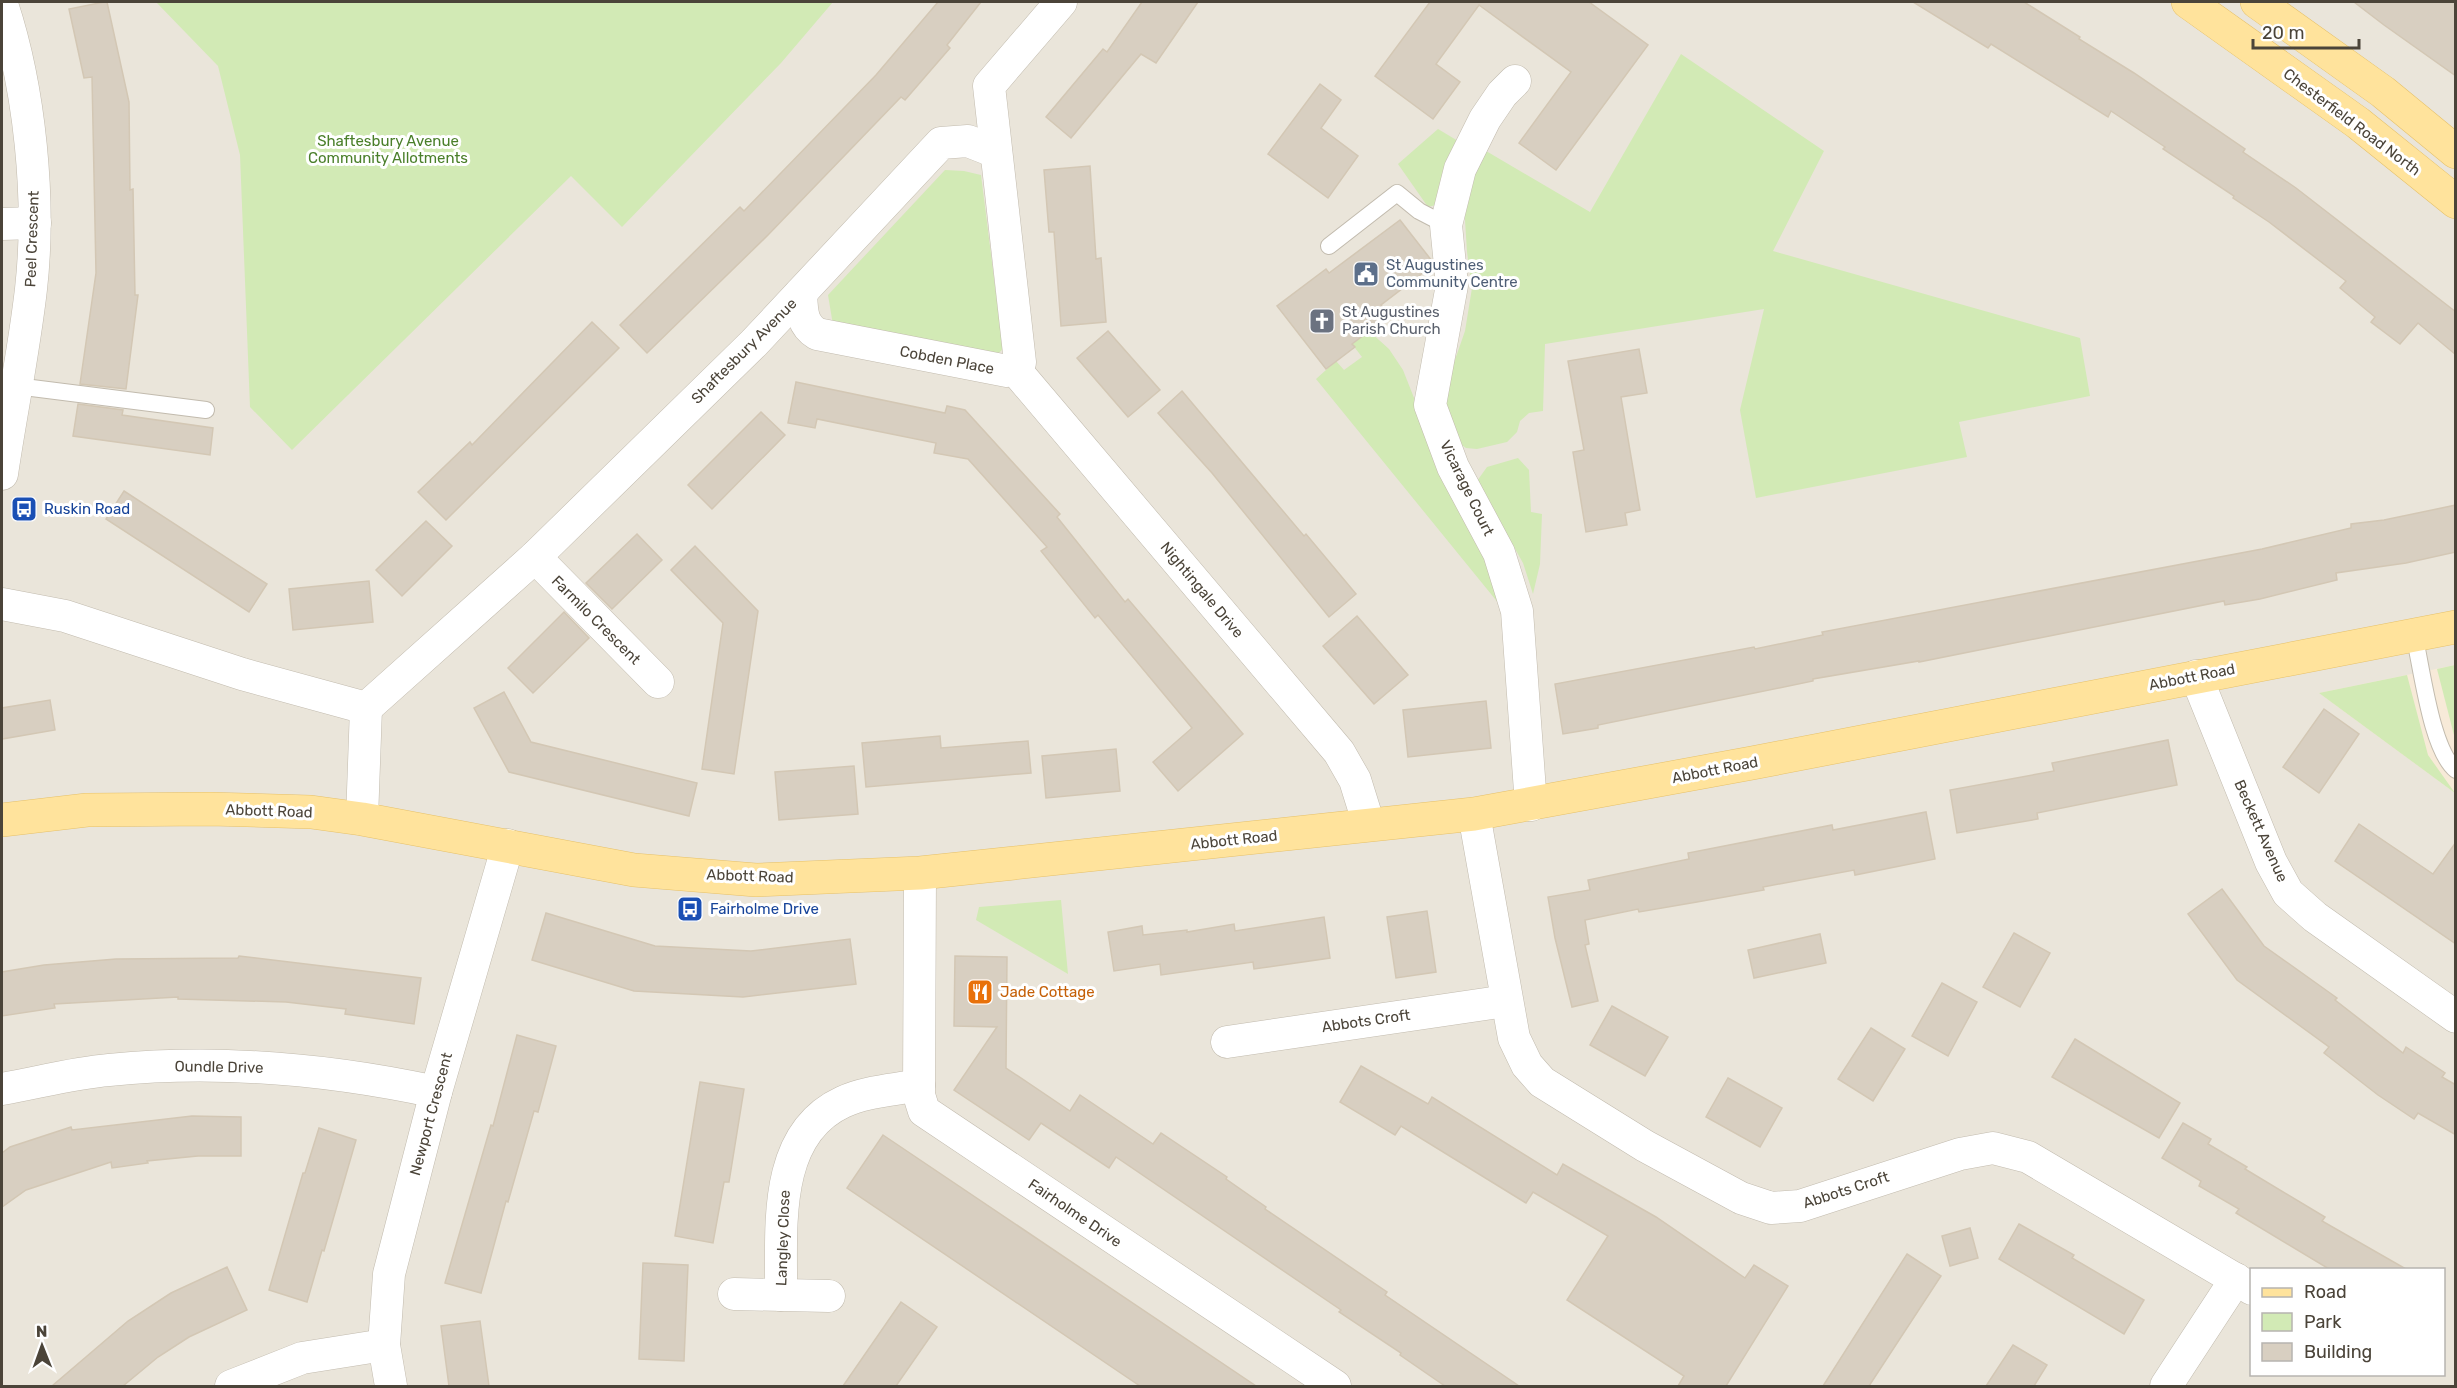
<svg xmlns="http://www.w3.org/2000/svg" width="2457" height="1388" font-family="Rubik,sans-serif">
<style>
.residential{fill:#eae5da;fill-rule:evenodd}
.commercial{fill:#f7ead8}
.green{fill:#d2eab5}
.building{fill:#d8cfc1;stroke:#d3c7b4;stroke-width:1.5}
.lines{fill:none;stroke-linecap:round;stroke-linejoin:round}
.lane-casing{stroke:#c2bbae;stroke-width:18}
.street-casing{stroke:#c2bbae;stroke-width:33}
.primary-casing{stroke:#e6c16a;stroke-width:34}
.lane{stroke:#fff;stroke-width:16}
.street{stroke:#fff;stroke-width:32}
.primary{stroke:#ffe39c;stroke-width:33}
.labels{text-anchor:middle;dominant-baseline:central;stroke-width:6;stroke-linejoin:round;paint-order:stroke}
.street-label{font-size:15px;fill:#4b4439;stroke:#fff}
.park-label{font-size:15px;fill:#4a7f2a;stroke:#fff}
.service-label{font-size:15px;fill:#4e5e75;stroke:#fff;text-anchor:start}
.worship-label{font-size:15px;fill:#5b616d;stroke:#fff;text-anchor:start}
.transit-label{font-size:15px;fill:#164399;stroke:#fff;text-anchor:start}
.food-label{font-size:15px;fill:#c56008;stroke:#fff;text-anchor:start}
</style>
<rect width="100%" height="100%" fill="#f6f3ec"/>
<path class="residential" d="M2,2h2453v1384h-2453zM2252,1270h192v104h-192z"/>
<polygon class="commercial" points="2455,665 2455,793 2319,693"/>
<g class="green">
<polygon points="156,2 833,2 781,63 622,227 571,176 292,450 250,407 240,155 218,66"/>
<polygon points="1681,54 1824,151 1773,251 2080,338 2090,396 1959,422 1967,457 1756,498 1740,410 1764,309 1545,344 1543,411 1529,413 1520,421 1517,432 1507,442 1477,449 1466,448 1456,441 1450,423 1446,402 1450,374 1465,331 1472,288 1467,252 1464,204 1481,148 1590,212"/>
<polygon points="1438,129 1463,144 1436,205 1428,207 1398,164"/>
<polygon points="945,170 964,171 981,175 1003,349 992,359 833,325 828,295"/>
<polygon points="1369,331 1389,349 1403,370 1437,456 1481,540 1504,610 1316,379 1336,361 1344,370 1362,357 1352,344"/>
<polygon points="1518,458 1529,470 1531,512 1542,514 1540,564 1533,594 1523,563 1477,481 1487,467"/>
<polygon points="2455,665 2456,665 2455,739 2437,669"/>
<polygon points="2407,675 2428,755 2455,793 2319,693"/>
<polygon points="1061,900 1068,974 976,920 979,907"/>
</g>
<g class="building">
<polygon points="104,2 107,2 129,102 130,190 133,189 135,295 138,295 126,389 80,384 96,273 92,77 84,78 69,9"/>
<polygon points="938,2 981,2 947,45 950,48 905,100 901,97 768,235 647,353 620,325 740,207 744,211 876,75"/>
<polygon points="1142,2 1198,2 1156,63 1141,54 1071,138 1046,117 1103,49 1107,52"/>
<polygon points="1430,2 1589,2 1648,45 1556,170 1519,143 1571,72 1479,5 1436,64 1460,82 1433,119 1375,76"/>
<polygon points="1913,2 2024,2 2080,37 2079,39 2134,73 2245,149 2243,152 2296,188 2456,312 2456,355 2418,323 2400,344 2371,322 2375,317 2340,288 2346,281 2269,222 2233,198 2234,196 2163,149 2165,147 2111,111 2108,117 1991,44 1988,48"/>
<polygon points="2354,2 2456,2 2456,76 2384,25"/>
<polygon points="1320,84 1341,100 1321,128 1358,156 1328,198 1268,154"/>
<polygon points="1090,166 1096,259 1101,258 1106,322 1061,326 1054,232 1049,232 1044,170"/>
<polygon points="1400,220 1432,261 1432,266 1381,305 1389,316 1352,344 1355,347 1326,369 1277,306 1326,269 1329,273"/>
<polygon points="592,322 619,348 446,520 418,492 470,442 472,445"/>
<polygon points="1108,331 1160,390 1128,417 1077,358"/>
<polygon points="1639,349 1647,393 1621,397 1640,510 1625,513 1627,525 1586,532 1573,452 1584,450 1568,361"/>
<polygon points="796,382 945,413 947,406 965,410 1060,514 1057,517 1125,602 1128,599 1243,734 1178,791 1153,762 1192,728 1098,615 1095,618 1041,551 1047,547 968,459 934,453 936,443 817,419 815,428 788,423"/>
<polygon points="1182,391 1304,536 1306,534 1356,594 1329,617 1212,473 1158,413"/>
<polygon points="78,404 123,410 122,415 213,428 210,455 73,436"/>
<polygon points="761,412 785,435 712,509 688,485"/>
<polygon points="124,491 267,584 249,612 106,519"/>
<polygon points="2456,505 2456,552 2406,563 2336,573 2337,580 2260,599 2225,605 2224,601 1919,662 1919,661 1813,679 1813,681 1598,725 1598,728 1563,734 1555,684 1754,647 1755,649 1823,635 1822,632 2262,549 2351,528 2351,524 2384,520"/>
<polygon points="426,521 452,546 402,596 376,570"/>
<polygon points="637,534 662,560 612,609 586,583"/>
<polygon points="695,546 758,611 734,774 702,769 723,623 671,570"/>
<polygon points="369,581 373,622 293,630 289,589"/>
<polygon points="564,612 589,638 533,693 508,668"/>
<polygon points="1357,616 1408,675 1374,704 1323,646"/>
<polygon points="504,692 531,742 697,783 689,816 509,772 474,708"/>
<polygon points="50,700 55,730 2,739 2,708"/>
<polygon points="1486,701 1491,748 1408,757 1403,710"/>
<polygon points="2324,709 2359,734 2319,793 2283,767"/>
<polygon points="940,736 941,748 1028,741 1031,773 866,787 862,743"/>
<polygon points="2168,740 2177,785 2037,813 2038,819 1957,833 1950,790 2054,771 2052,763"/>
<polygon points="1116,749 1120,791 1046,798 1042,756"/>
<polygon points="854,766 858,814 779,820 775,772"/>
<polygon points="1926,812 1935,859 1855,875 1854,870 1763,887 1764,890 1697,902 1639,912 1638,909 1585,920 1589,944 1585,945 1598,1001 1572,1007 1555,938 1548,897 1590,890 1588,880 1689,859 1688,853 1832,825 1833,830"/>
<polygon points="2359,824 2433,874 2456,842 2456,944 2335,861"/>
<polygon points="2222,889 2264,946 2337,998 2335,1000 2403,1053 2406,1047 2445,1073 2442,1077 2456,1085 2456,1135 2418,1113 2414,1119 2378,1095 2324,1053 2329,1047 2237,980 2188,914"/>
<polygon points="1427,911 1436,972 1396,978 1387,917"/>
<polygon points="546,913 655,946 751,951 850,939 856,984 743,997 634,991 532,960"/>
<polygon points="1324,917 1330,958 1254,969 1253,962 1161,975 1160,964 1114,971 1108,932 1142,926 1143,935 1187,930 1187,932 1234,924 1235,931"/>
<polygon points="2014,933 2050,953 2020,1007 1983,987"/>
<polygon points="1820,934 1826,963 1754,978 1748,950"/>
<polygon points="239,956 421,978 414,1024 345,1014 346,1009 286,1002 178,999 178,997 54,1004 55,1008 2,1016 2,972 44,965 116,959 238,958"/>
<polygon points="955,956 1007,957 1006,1068 1070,1111 1080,1095 1153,1144 1161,1133 1227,1177 1226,1179 1266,1207 1265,1209 1387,1292 1385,1295 1519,1386 1445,1386 1400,1355 1401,1353 1339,1312 1341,1310 1116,1157 1109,1168 1041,1123 1029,1140 954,1090 997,1027 954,1026"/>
<polygon points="1942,983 1977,1002 1948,1056 1912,1036"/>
<polygon points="1612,1006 1668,1037 1645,1076 1590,1045"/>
<polygon points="1871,1028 1905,1049 1873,1101 1838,1079"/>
<polygon points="517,1035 556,1046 538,1112 534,1111 508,1202 506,1201 481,1293 445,1283 491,1125 493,1126"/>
<polygon points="2075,1039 2180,1103 2159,1138 2052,1077"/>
<polygon points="1361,1066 1428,1104 1432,1097 1557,1175 1563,1164 1656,1217 1745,1278 1754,1265 1788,1286 1726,1386 1678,1386 1684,1376 1567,1300 1608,1236 1533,1192 1526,1203 1401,1126 1395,1135 1340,1102"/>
<polygon points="1728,1078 1782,1108 1760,1147 1706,1117"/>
<polygon points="700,1082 744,1089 729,1182 724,1182 713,1243 675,1236"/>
<polygon points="192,1116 241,1117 241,1156 198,1156 147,1161 148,1163 112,1168 111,1162 26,1190 2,1207 2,1153 10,1147 71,1127 72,1130"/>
<polygon points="2183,1123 2211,1139 2208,1144 2247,1167 2245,1169 2325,1217 2322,1221 2406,1269 2329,1269 2236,1213 2239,1209 2199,1186 2201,1181 2162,1158"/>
<polygon points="319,1128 356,1140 324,1251 322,1250 307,1302 269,1290 303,1173 305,1173"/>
<polygon points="883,1135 1256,1386 1140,1386 847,1188"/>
<polygon points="2019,1224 2074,1255 2072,1258 2144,1300 2124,1334 1999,1259"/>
<polygon points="1970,1228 1978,1258 1950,1266 1942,1236"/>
<polygon points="1907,1254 1941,1276 1869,1386 1823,1386"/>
<polygon points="643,1263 688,1265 684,1361 639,1359"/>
<polygon points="227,1267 247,1310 189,1337 158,1357 123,1386 52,1386 128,1321 171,1293"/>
<polygon points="901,1302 937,1327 896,1386 843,1386"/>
<polygon points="480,1321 489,1386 449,1386 441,1326"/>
<polygon points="2013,1345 2047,1365 2034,1386 1986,1386"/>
</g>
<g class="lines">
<g class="lane-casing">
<g id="lane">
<polyline points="1329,246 1397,193 1419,211 1446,225"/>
<polyline points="16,386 206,410"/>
<path d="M2414,635c8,33 17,115 42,135"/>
</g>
</g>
<g class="street-casing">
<g id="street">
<path d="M2,4c28,85 39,196 29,285 -7,62 -20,124 -29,185"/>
<polyline points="1515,81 1502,94 1485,119 1460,169 1446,225 1452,285 1430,405 1453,467 1499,553 1517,611 1531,805"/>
<polyline points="2,224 35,223"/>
<path d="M801,293c1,17 0,31 16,41l190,37 13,-9 -31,-276 72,-84"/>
<polyline points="1013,367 1339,752 1355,780 1369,825"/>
<polyline points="535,557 658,682"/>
<polyline points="2,604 65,616 242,674 366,708 362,819"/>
<polyline points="2196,676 2271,862 2288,893 2315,917 2456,1017"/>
<polyline points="366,708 535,557 754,343 941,143 968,141 996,152"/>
<polyline points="1474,814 1514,1038 1527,1065 1542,1082 1645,1146 1741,1198 1771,1208 1800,1206 1960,1154 1993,1148 2028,1157 2252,1289"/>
<polyline points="920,873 919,1095 924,1111 1335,1386"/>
<polyline points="1227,1042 1506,1001"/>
<path d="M2,1089c35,-6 71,-16 107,-19 111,-11 220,-1 327,22"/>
<polyline points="734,1294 829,1296"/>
<path d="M781,1295c1,-65 -10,-160 62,-193 23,-11 52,-12 76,-17"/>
<polyline points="231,1386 302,1358 384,1345"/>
<polyline points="391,1386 384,1345 389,1274 436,1092 508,845"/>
<polyline points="2166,1386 2236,1279"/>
</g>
</g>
<g class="primary-casing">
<g id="primary">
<polyline points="2188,2 2358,123 2456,202"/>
<polyline points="2257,2 2383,92 2456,152"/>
<polyline points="2,820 87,810 210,809 311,812 362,819 634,870 756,880 920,873 1474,814 1752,763 2456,627"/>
</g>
</g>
<use href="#lane" class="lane"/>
<use href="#street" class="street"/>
<use href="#primary" class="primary"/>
</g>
<defs>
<g id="civic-square" transform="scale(1.35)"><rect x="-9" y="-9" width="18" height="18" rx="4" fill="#5c6f8a" stroke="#fff"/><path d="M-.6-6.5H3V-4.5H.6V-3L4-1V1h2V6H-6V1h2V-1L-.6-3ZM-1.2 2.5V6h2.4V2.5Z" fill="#fff"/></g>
<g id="church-square" transform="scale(1.35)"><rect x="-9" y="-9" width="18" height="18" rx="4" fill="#6b7280" stroke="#fff"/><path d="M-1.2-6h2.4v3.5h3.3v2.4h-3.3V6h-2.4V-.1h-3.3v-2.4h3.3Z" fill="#fff"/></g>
<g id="bus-square" transform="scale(1.35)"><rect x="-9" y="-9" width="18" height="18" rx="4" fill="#1a4fb4" stroke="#fff"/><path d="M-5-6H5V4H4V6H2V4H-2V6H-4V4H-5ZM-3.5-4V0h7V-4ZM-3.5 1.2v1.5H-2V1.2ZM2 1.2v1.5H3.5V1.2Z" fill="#fff"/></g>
<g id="restaurant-square" transform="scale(1.35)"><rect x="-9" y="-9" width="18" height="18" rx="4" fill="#e8710a" stroke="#fff"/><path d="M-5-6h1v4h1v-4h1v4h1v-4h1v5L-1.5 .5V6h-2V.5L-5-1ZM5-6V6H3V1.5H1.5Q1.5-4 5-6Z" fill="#fff"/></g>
</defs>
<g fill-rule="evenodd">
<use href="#civic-square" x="1366" y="274"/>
<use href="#church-square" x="1322" y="321"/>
<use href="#bus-square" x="24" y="509"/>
<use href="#bus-square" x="690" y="909"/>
<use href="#restaurant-square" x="980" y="992"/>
</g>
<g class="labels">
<g class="street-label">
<text transform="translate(2352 122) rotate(37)">Chesterfield Road North</text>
<text transform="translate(32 239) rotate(-88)">Peel Crescent</text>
<text transform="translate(744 351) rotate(-45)">Shaftesbury Avenue</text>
<text transform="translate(947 360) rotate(11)">Cobden Place</text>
<text transform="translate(1467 488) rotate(64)">Vicarage Court</text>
<text transform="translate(1202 590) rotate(50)">Nightingale Drive</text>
<text transform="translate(596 620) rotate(45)">Farmilo Crescent</text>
<text transform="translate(2192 677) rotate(-11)">Abbott Road</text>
<text transform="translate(1715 770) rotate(-11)">Abbott Road</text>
<text transform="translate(269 811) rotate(2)">Abbott Road</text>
<text transform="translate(2261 831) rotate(66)">Beckett Avenue</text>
<text transform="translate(1234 840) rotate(-6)">Abbott Road</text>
<text transform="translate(750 876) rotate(2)">Abbott Road</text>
<text transform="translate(1366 1021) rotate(-8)">Abbots Croft</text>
<text transform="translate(219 1067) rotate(1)">Oundle Drive</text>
<text transform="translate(431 1114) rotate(-75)">Newport Crescent</text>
<text transform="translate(1846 1190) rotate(-18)">Abbots Croft</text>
<text transform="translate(1075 1213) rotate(34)">Fairholme Drive</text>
<text transform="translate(783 1238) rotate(-88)">Langley Close</text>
</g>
<g class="park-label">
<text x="388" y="141">Shaftesbury Avenue<tspan x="388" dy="17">Community Allotments</tspan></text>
</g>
<g class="service-label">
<text x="1386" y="265">St Augustines<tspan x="1386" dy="17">Community Centre</tspan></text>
</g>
<g class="worship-label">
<text x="1342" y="312">St Augustines<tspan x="1342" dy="17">Parish Church</tspan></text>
</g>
<g class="transit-label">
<text x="44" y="509">Ruskin Road</text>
<text x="710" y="909">Fairholme Drive</text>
</g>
<g class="food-label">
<text x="1000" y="992">Jade Cottage</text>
</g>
</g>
<rect width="2457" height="1388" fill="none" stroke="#4b4439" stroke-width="6"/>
<rect x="2250" y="1268" width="195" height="108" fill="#ffffff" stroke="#b7b4b0" stroke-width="1.5"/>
<rect x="2262" y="1288" width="30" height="9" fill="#ffe39c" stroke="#b7b4b0" stroke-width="1.5"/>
<text x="2304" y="1298" font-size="18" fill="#4b4439">Road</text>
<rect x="2262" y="1313" width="30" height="18" fill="#d2eab5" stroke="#b7b4b0" stroke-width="1.5"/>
<text x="2304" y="1328" font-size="18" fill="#4b4439">Park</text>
<rect x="2262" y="1343" width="30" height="18" fill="#d8cfc1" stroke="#b7b4b0" stroke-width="1.5"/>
<text x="2304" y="1358" font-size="18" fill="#4b4439">Building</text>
<g transform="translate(42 1346) rotate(359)" stroke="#ffffff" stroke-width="4.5" paint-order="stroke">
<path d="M0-4.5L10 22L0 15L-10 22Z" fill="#4b4439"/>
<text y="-9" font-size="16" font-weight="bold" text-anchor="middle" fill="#4b4439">N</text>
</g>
<path d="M2253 39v9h106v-9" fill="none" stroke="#4b4439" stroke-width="3"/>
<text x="2262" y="39" font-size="18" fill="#4b4439" stroke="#ffffff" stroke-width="4.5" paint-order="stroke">20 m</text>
</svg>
